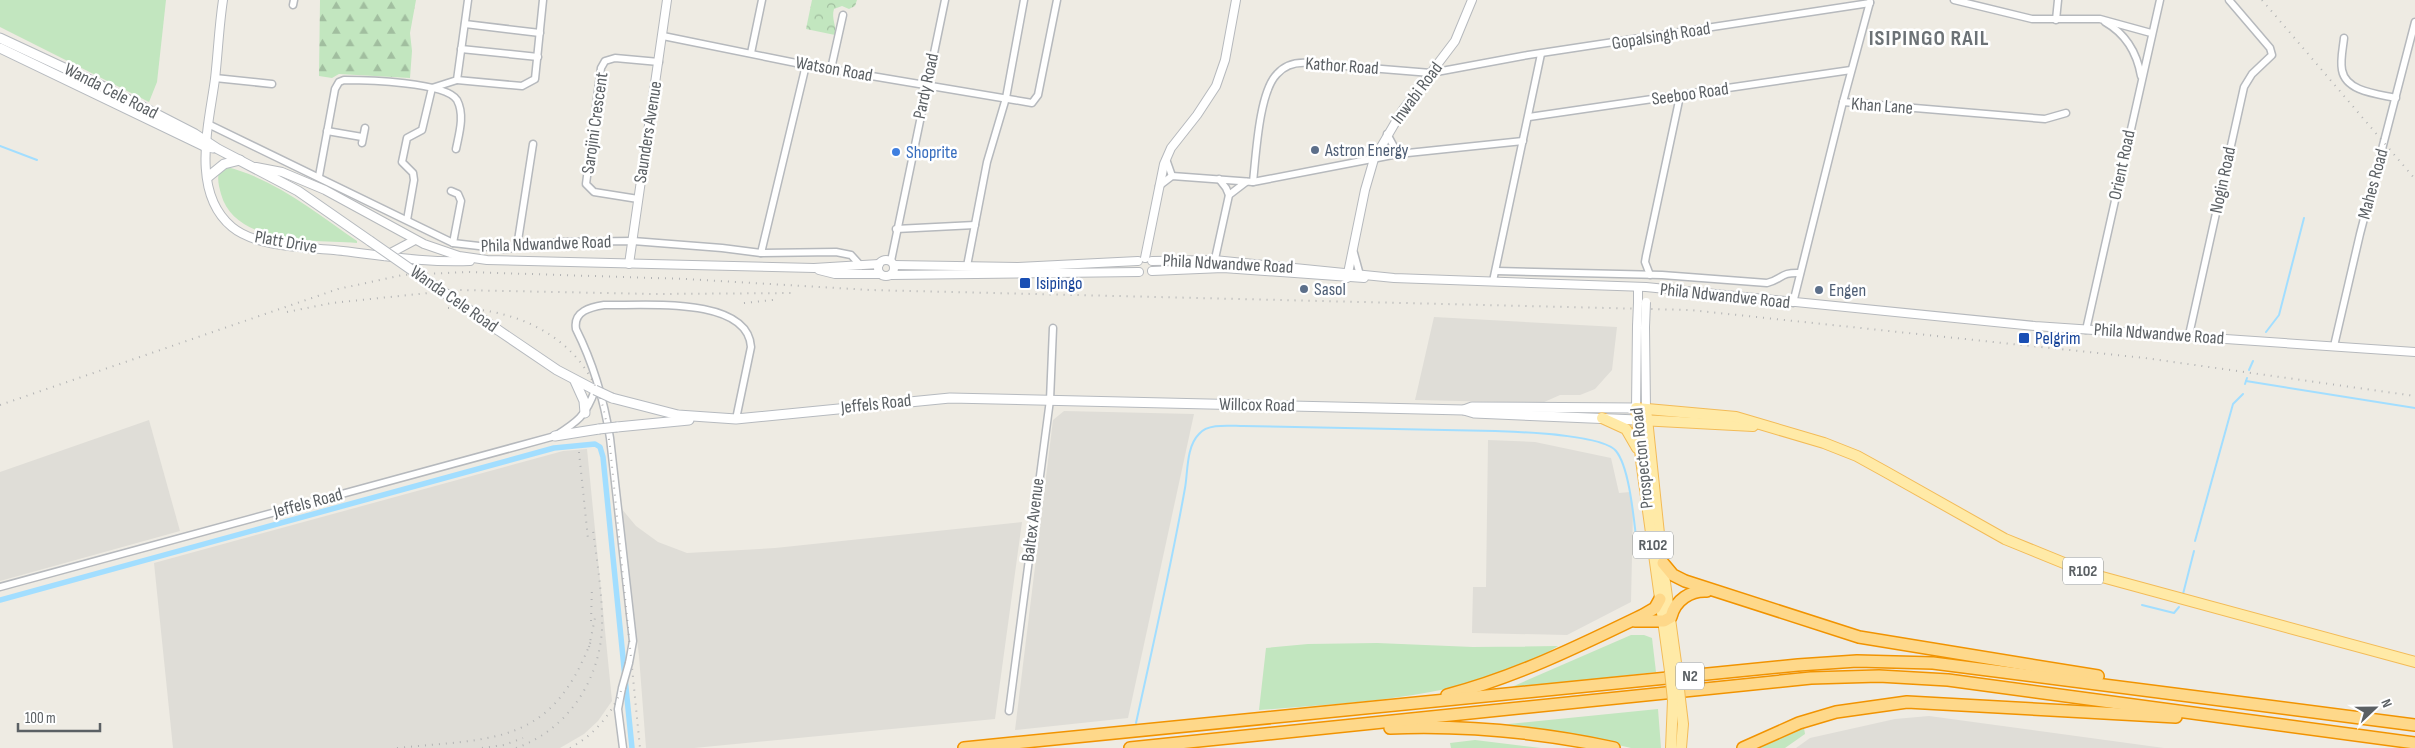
<svg xmlns="http://www.w3.org/2000/svg" width="2415" height="748" font-family="'Sofia Sans Condensed',sans-serif">
<style>
.industrial{fill:#dfddd7}
.green{fill:#c2e6bf}
.forest{fill:url(#forest-firs)}
.park{fill:url(#park-crowns)}
.lines{fill:none;stroke-linecap:round;stroke-linejoin:round}
.stream{stroke:#a2deff;stroke-width:2}
.canal{stroke:#a2deff;stroke-width:5.5}
.minor-casing{stroke:#b6b9bd;stroke-width:9}
.tertiary-casing{stroke:#b6b9bd;stroke-width:10}
.secondary-casing{stroke:#b6babf;stroke-width:11}
.primary-casing{stroke:#f3bb57;stroke-width:12}
.motorway-casing{stroke:#f19300;stroke-width:14}
.minor{stroke:#fff;stroke-width:6}
.tertiary{stroke:#fff;stroke-width:8}
.secondary{stroke:#fff;stroke-width:9}
.primary{stroke:#ffeaa7;stroke-width:10}
.motorway{stroke:#fed88a;stroke-width:11}
.rail{stroke:#b2b3b4;stroke-width:2;stroke-dasharray:1 6;stroke-linecap:butt}
.minor-bridge-casing{stroke:#b6b9bd;stroke-width:9;stroke-linecap:butt}
.tertiary-bridge-casing{stroke:#b6b9bd;stroke-width:10;stroke-linecap:butt}
.secondary-bridge-casing{stroke:#b6babf;stroke-width:11;stroke-linecap:butt}
.primary-bridge-casing{stroke:#f3bb57;stroke-width:12;stroke-linecap:butt}
.minor-bridge{stroke:#fff;stroke-width:6}
.tertiary-bridge{stroke:#fff;stroke-width:8}
.secondary-bridge{stroke:#fff;stroke-width:9}
.primary-bridge{stroke:#ffeaa7;stroke-width:10}
.service-dot{fill:#5c6f8a;stroke:#fff;stroke-width:2}
.shop-dot{fill:#3f7fe0;stroke:#fff;stroke-width:2}
.transit-dot{fill:#1a4fb4;stroke:#fff;stroke-width:2}
.labels{text-anchor:middle;dominant-baseline:central;stroke-width:5;stroke-linejoin:round;paint-order:stroke}
.shield{fill:#fff;stroke:#8c9092;stroke-width:1}
.shield-label{font-size:16px;font-weight:bold;fill:#5b6064}
.street-label{font-size:18px;fill:#5b6064;stroke:#fff}
.service-label{font-size:18px;fill:#4e5e75;stroke:#fff;text-anchor:start}
.shop-label{font-size:18px;fill:#366cbe;stroke:#fff;text-anchor:start}
.transit-label{font-size:18px;fill:#164399;stroke:#fff;text-anchor:start}
.district-label{font-size:22px;font-weight:bold;letter-spacing:1px;fill:#6c7276;stroke:#fff}
</style>
<defs>
<pattern id="forest-firs" width="22" height="20" patternUnits="userSpaceOnUse" patternTransform="scale(1.25)"><rect width="22" height="20" fill="#c2e6bf"/><path d="M5 1l3.5 6h-7zM16 11l3.5 6h-7z" fill="#a1be9f"/></pattern>
<pattern id="park-crowns" width="20" height="18" patternUnits="userSpaceOnUse" patternTransform="scale(1.25)"><rect width="20" height="18" fill="#c2e6bf"/><path d="M2 6a3 3 0 1 1 6 0M12 15a3 3 0 1 1 6 0" fill="none" stroke="#a1be9f"/></pattern>
</defs>
<rect width="100%" height="100%" fill="#eeebe3"/>
<g class="industrial">
<polygon points="1434,317 1617,327 1612,370 1595,389 1580,395 1560,395 1542,403 1415,400"/>
<polygon points="1064,411 1194,414 1128,718 1015,730 1053,420"/>
<polygon points="149,420 180,531 0,581 0,472"/>
<polygon points="1488,440 1535,442 1611,458 1619,493 1630,492 1633,510 1631,602 1567,635 1472,633 1473,587 1486,587"/>
<polygon points="587,449 612,701 598,721 584,734 560,748 173,748 154,563 563,451"/>
<polygon points="621,508 636,526 658,542 687,553 775,548 1022,522 995,719 694,748 646,748 639,656"/>
<polygon points="1929,716 2164,748 1796,748 1810,738 1895,719"/>
</g>
<g class="green">
<polygon points="0,0 166,0 157,82 149,102 0,27"/>
<path d="M227,167c48,12 91,47 130,74v2c-42,-3 -122,2 -136,-49 -2,-7 -4,-15 -2,-22z"/>
<polygon points="1631,635 1644,635 1652,638 1656,672 1507,689"/>
<path d="M1377,643l96,4 85,-1c-12,7 -24,15 -37,20 -83,34 -174,37 -262,44l7,-62 42,-4z"/>
<polygon points="1658,709 1661,748 1631,748 1580,736 1489,726"/>
<polygon points="1804,728 1805,734 1785,748 1755,748"/>
<polygon points="1475,740 1541,748 1451,748 1450,743"/>
</g>
<polygon class="forest" points="320,0 416,0 410,33 412,51 410,78 339,74 332,78 319,76"/>
<path class="park" d="M812,0h45l-2,6 -6,3 -7,-3 -8,3c-3,10 3,17 1,26l-29,-6z"/>
<g class="lines">
<g class="stream">
<polyline points="0,146 37,160"/>
<polyline points="2266,332 2279,315 2304,218"/>
<polyline points="2249,370 2253,361"/>
<polyline points="2246,381 2415,408"/>
<polyline points="2245,384 2247,378"/>
<polyline points="2195,541 2233,404 2243,394"/>
<polyline points="2183,594 2194,551"/>
<polyline points="2142,605 2174,613 2179,607"/>
<path d="M1136,723c17,-78 35,-156 49,-235 3,-16 1,-41 14,-54 9,-11 31,-8 44,-8l252,5c23,1 107,3 121,20 14,17 18,71 21,94"/>
</g>
<polyline class="canal" points="0,600 554,448 595,444 600,447 603,457 632,748"/>
<g class="minor-casing">
<g id="minor">
<polyline points="1954,0 2032,19 2100,19 2151,33"/>
<polyline points="293,5 294,0"/>
<polyline points="2056,20 2058,0"/>
<path d="M2105,22c21,12 32,31 36,54"/>
<polyline points="465,24 540,33"/>
<polyline points="663,36 806,65 1032,103 1038,95 1057,0"/>
<path d="M2344,38c-1,10 -4,22 -2,32 4,22 36,24 54,28"/>
<polyline points="461,49 538,57"/>
<polyline points="751,53 762,0"/>
<polyline points="831,69 843,15"/>
<polyline points="215,78 272,84"/>
<polyline points="457,80 522,86 535,79 543,0"/>
<polyline points="1843,102 2045,119 2066,113"/>
<polyline points="1529,117 1851,70"/>
<polyline points="208,124 453,243 505,249 559,242 633,241 722,248 761,253 836,252 851,255 861,266"/>
<polyline points="327,131 362,137"/>
<polyline points="1387,134 1398,154"/>
<polyline points="362,143 365,128"/>
<polyline points="1166,159 1172,176"/>
<path d="M319,176l16,-87 4,-7 5,-2c21,0 102,2 113,20 8,15 2,34 -1,49"/>
<polyline points="1219,179 1226,188 1229,195"/>
<path d="M1253,182c3,-27 6,-90 24,-108 8,-9 20,-12 31,-11l123,10 97,-18 342,-52"/>
<polyline points="1159,186 1172,176 1253,182 1398,154 1523,141"/>
<polyline points="451,191 458,194 461,201 453,243"/>
<polyline points="638,199 594,192 586,184 601,68 605,61 615,58 659,62"/>
<polyline points="407,220 414,180 413,173 402,162 407,138 422,130 432,88 457,80 468,0"/>
<polyline points="896,229 975,225"/>
<polyline points="517,247 533,144"/>
<polyline points="761,253 806,65"/>
<polyline points="1354,253 1360,275"/>
<polyline points="891,261 945,0"/>
<polyline points="967,266 987,162 1006,98 1024,0"/>
<polyline points="1213,268 1229,195 1246,182"/>
<path d="M1496,271l166,4 105,8c16,-4 13,-11 33,-10"/>
<polyline points="1650,275 1645,262 1646,256 1680,96"/>
<polyline points="1493,281 1541,54"/>
<polyline points="1793,303 1843,102 1870,2"/>
<polyline points="2086,330 2160,0"/>
<polyline points="2189,335 2244,87 2252,74 2272,55 2270,48 2229,0"/>
<polyline points="2334,346 2360,234 2415,22"/>
<path d="M0,587l555,-151c22,-14 31,-20 40,-46"/>
<path d="M629,663l4,-22 -23,-203c-6,-38 -17,-75 -34,-109 -3,-18 15,-22 28,-24 36,1 144,-10 147,42l-15,72"/>
<polyline points="622,688 618,709 623,748"/>
<polyline points="1009,711 1050,400 1053,328"/>
</g>
</g>
<g class="tertiary-casing">
<g id="tertiary">
<path d="M223,0c-4,26 -5,53 -8,79 -6,45 -25,113 17,148 24,20 72,20 102,23 46,5 90,13 136,11"/>
<polyline points="256,167 282,172 325,190 424,244 459,256 487,260 814,268 879,264"/>
<polyline points="385,256 415,240"/>
<polyline points="1145,258 1164,164 1171,148 1197,115 1216,86 1225,60 1236,0"/>
<circle cx="886" cy="268" r="8"/>
<polyline points="1152,261 1214,260 1394,278 1646,287 2035,326 2415,352"/>
<polyline points="629,264 667,0"/>
<polyline points="894,265 1018,267 1138,261"/>
<polyline points="819,270 835,274 880,274"/>
<polyline points="1152,271 1223,268 1364,278"/>
<polyline points="891,275 1139,272"/>
<polyline points="1347,278 1365,190 1374,159 1402,111 1455,41 1472,0"/>
<polyline points="1638,303 1638,287"/>
<polyline points="1645,327 1646,409"/>
<polyline points="1636,408 1637,326"/>
</g>
</g>
<g class="secondary-casing">
<g id="secondary">
<polyline points="0,38 90,80 195,134 218,149 298,191 370,241"/>
<polyline points="0,48 204,146 213,148"/>
<polyline points="208,177 224,164 240,160"/>
<polyline points="498,330 557,370 595,390"/>
<polyline points="575,381 584,401 585,413"/>
<polyline points="612,398 678,415 736,419 950,398 1464,410 1474,413 1637,420"/>
<polyline points="1464,410 1472,407 1636,408"/>
<polyline points="617,427 689,420"/>
<polyline points="555,436 599,429"/>
</g>
</g>
<g class="primary-casing">
<g id="primary">
<polyline points="1646,409 1661,553 1677,670"/>
<polyline points="1602,418 1626,429 1637,448"/>
<polyline points="1640,420 1753,426"/>
<polyline points="1670,671 1641,460 1636,408 1736,417 1824,443 1857,456 1886,472 2005,539 2091,574 2415,662"/>
<polyline points="1680,699 1683,724 1681,748"/>
<polyline points="1671,748 1673,700"/>
</g>
</g>
<g class="motorway-casing">
<g id="motorway">
<polyline points="1663,563 1673,575 1685,581 1859,637 2098,676"/>
<path d="M1635,621h29l7,-4c4,-17 20,-27 36,-26"/>
<path d="M1447,695c69,-18 132,-49 196,-80l12,-7 5,-9"/>
<path d="M1390,728c76,-3 150,4 224,20"/>
<polyline points="964,748 1798,665 1857,661 1933,663 2415,725"/>
<polyline points="1130,748 1811,678 1879,676 1948,680 2415,743"/>
<polyline points="1743,748 1799,723 1836,712 1907,702 2176,717"/>
</g>
</g>
<use href="#minor" class="minor"/>
<use href="#tertiary" class="tertiary"/>
<use href="#secondary" class="secondary"/>
<use href="#primary" class="primary"/>
<use href="#motorway" class="motorway"/>
<g class="rail">
<polyline points="2262,0 2415,179"/>
<polyline points="744,303 773,300"/>
<path d="M448,308c61,-1 123,23 149,82 8,18 10,37 13,56l30,302"/>
<polyline points="287,312 332,303 457,290 654,294 796,293"/>
<polyline points="0,405 338,289 403,275 467,272 686,279 870,290 1690,310 2145,358 2415,396"/>
<polyline points="579,452 588,539"/>
<polyline points="591,621 592,586"/>
<polyline points="589,647 596,613"/>
<path d="M397,748c97,-10 154,-2 194,-107"/>
<polyline points="482,748 504,745 523,738"/>
<path d="M516,748c51,-18 83,-66 86,-119 1,-33 -5,-67 -9,-99"/>
<path d="M570,748c32,-17 53,-49 59,-85"/>
</g>
<g class="minor-bridge-casing">
<polyline id="minor-bridge" points="622,688 629,663"/>
</g>
<g class="tertiary-bridge-casing">
<g id="tertiary-bridge">
<polyline points="1637,326 1638,303"/>
<polyline points="1645,327 1646,302"/>
</g>
</g>
<g class="secondary-bridge-casing">
<g id="secondary-bridge">
<polyline points="370,241 498,330"/>
<polyline points="595,390 612,398"/>
<polyline points="599,429 617,427"/>
</g>
</g>
<g class="primary-bridge-casing">
<g id="primary-bridge">
<polyline points="1677,670 1680,699"/>
<polyline points="1670,671 1673,700"/>
</g>
</g>
<use href="#minor-bridge" class="minor-bridge"/>
<use href="#tertiary-bridge" class="tertiary-bridge"/>
<use href="#secondary-bridge" class="secondary-bridge"/>
<use href="#primary-bridge" class="primary-bridge"/>
</g>
<g class="service-dot">
<circle cx="1315" cy="150" r="5"/>
<circle cx="1304" cy="289" r="5"/>
<circle cx="1819" cy="290" r="5"/>
</g>
<circle class="shop-dot" cx="896" cy="152" r="5"/>
<g class="transit-dot">
<rect x="1019" y="277" width="12" height="12" rx="2.5"/>
<rect x="2018" y="332" width="12" height="12" rx="2.5"/>
</g>
<g class="labels">
<g class="shield">
<rect x="1633" y="531.5" width="40" height="27" rx="4"/>
<rect x="2063" y="557.5" width="40" height="27" rx="4"/>
<rect x="1676" y="662.5" width="28" height="27" rx="4"/>
</g>
<g class="shield-label">
<text x="1653" y="545">R102</text>
<text x="2083" y="571">R102</text>
<text x="1690" y="676">N2</text>
</g>
<g class="street-label">
<text transform="translate(1661 36) rotate(-9)">Gopalsingh Road</text>
<text transform="translate(1342 66) rotate(4)">Kathor Road</text>
<text transform="translate(834 69) rotate(10)">Watson Road</text>
<text transform="translate(926 86) rotate(-78)">Pardy Road</text>
<text transform="translate(111 91) rotate(27)">Wanda Cele Road</text>
<text transform="translate(1417 93) rotate(-53)">Inwabi Road</text>
<text transform="translate(1690 94) rotate(-8)">Seeboo Road</text>
<text transform="translate(1882 106) rotate(4)">Khan Lane</text>
<text transform="translate(595 123) rotate(-82)">Sarojini Crescent</text>
<text transform="translate(648 132) rotate(-81)">Saunders Avenue</text>
<text transform="translate(2122 165) rotate(-78)">Orient Road</text>
<text transform="translate(2223 180) rotate(-78)">Nogin Road</text>
<text transform="translate(2373 184) rotate(-75)">Mahes Road</text>
<text transform="translate(286 242) rotate(10)">Platt Drive</text>
<text transform="translate(546 244) rotate(-2)">Phila Ndwandwe Road</text>
<text transform="translate(1228 264) rotate(3)">Phila Ndwandwe Road</text>
<text transform="translate(1725 296) rotate(6)">Phila Ndwandwe Road</text>
<text transform="translate(454 299) rotate(35)">Wanda Cele Road</text>
<text transform="translate(2159 334) rotate(4)">Phila Ndwandwe Road</text>
<text transform="translate(876 404) rotate(-6)">Jeffels Road</text>
<text transform="translate(1257 405) rotate(1)">Willcox Road</text>
<text transform="translate(1642 458) rotate(-96)">Prospecton Road</text>
<text transform="translate(308 503) rotate(-15)">Jeffels Road</text>
<text transform="translate(1033 520) rotate(-83)">Baltex Avenue</text>
</g>
<g class="service-label">
<text x="1325" y="150">Astron Energy</text>
<text x="1314" y="289">Sasol</text>
<text x="1829" y="290">Engen</text>
</g>
<g class="shop-label">
<text x="906" y="152">Shoprite</text>
</g>
<g class="transit-label">
<text x="1036" y="283">Isipingo</text>
<text x="2035" y="338">Pelgrim</text>
</g>
<g class="district-label">
<text x="1929" y="38">ISIPINGO RAIL</text>
</g>
</g>
<g transform="translate(2375 708) rotate(68)" stroke="#ffffff" stroke-width="4" paint-order="stroke">
<path d="M0-4L9 19L0 12L-9 19Z" fill="#5b6064"/>
<text y="-8" font-size="14" font-weight="bold" text-anchor="middle" fill="#5b6064">N</text>
</g>
<path d="M18 723v8h82v-8" fill="none" stroke="#5b6064" stroke-width="2.5"/>
<text x="25" y="723" font-size="15" fill="#5b6064" stroke="#ffffff" stroke-width="4" paint-order="stroke">100 m</text>
</svg>
